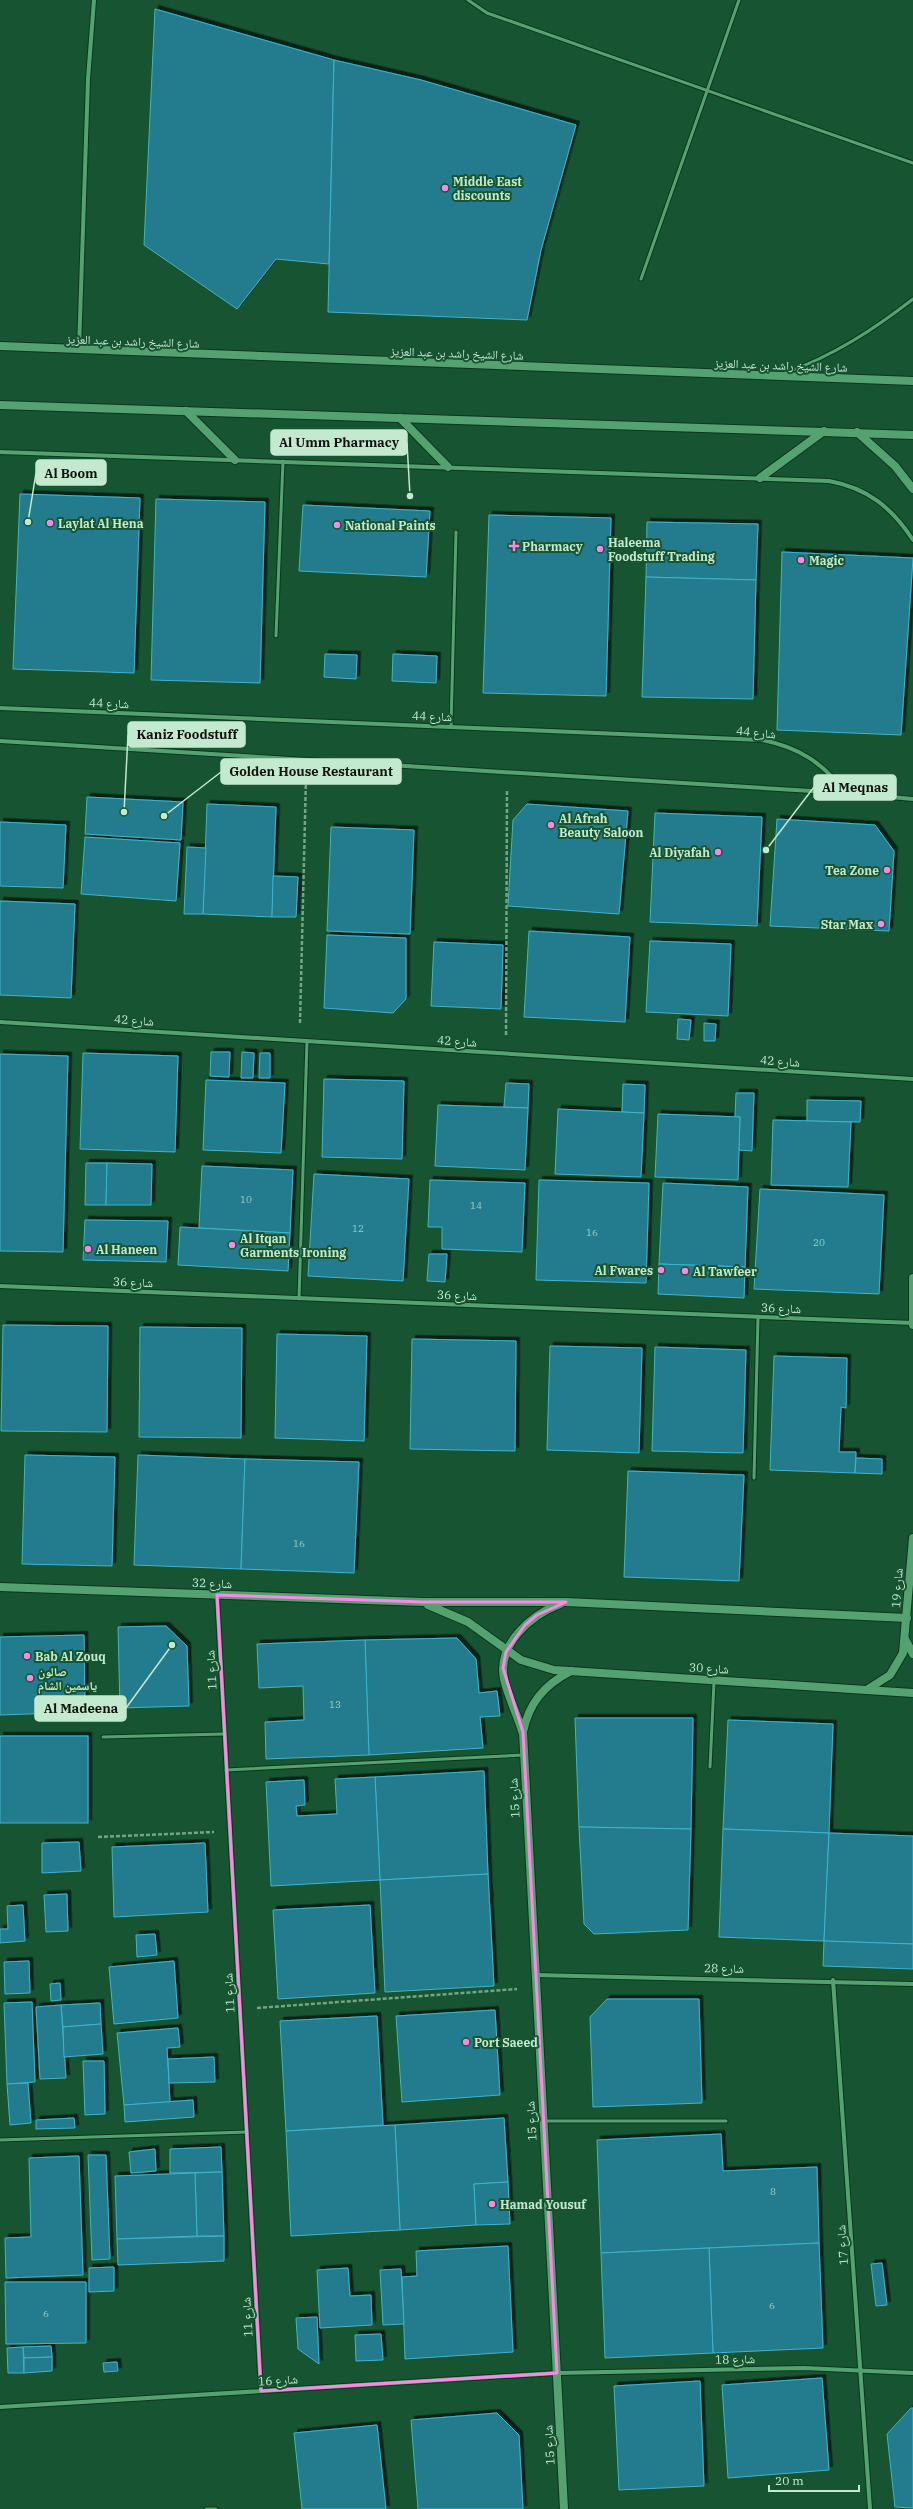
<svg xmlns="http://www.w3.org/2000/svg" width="913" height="2509" font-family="'IBM Plex Serif','Noto Naskh Arabic',serif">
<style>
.building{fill:#217c8e;stroke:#3fb4cc;filter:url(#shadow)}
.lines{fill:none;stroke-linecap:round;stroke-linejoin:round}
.lane-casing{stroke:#0c371e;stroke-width:5}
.street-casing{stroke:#0c371e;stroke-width:6}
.secondary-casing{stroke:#0c371e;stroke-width:10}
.path{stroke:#74a586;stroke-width:2.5;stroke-dasharray:4 2;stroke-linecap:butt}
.lane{stroke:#55a271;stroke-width:3}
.street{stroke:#55a271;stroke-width:4}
.secondary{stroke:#55a271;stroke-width:8}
.marked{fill:none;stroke:#fb87e6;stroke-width:3;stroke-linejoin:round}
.poi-dot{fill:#fb87e6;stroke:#175431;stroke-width:1.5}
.labels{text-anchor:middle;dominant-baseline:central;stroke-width:4;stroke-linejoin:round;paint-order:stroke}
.number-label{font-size:10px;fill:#9acebe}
.poi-label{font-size:12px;font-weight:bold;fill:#c3e9ce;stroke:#175431;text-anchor:start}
.street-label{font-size:12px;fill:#c3e9ce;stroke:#175431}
.leader{fill:none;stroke:#c3e9ce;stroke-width:1.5}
.callout-dot{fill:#c3e9ce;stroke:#175431;stroke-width:1.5}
.callout{fill:#c3e9ce;stroke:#c3e9ce;stroke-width:1.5}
.callout-label{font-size:13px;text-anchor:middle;font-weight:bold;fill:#111}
</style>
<defs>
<filter id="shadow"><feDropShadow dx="3.5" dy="-3.5" stdDeviation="0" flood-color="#0009"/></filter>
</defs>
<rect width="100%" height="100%" fill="#175431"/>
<g class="building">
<polygon points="155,9 334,60 329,264 276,259 237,309 144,245"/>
<polygon points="334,60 421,80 576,125 541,250 527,320 328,312"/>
<polygon points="20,494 140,498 134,673 13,669"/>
<polygon points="156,499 265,502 260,683 151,680"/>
<polygon points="303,505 430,511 426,577 299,571"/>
<polygon points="489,515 611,518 606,696 483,693"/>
<polygon points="647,522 758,524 756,580 646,577"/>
<polygon points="782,552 913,558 901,735 777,730"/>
<polygon points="646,577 756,580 753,699 642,697"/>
<polygon points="325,654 357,655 356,679 324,677"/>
<polygon points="393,654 437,656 436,683 392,681"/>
<polygon points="87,797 183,802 181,840 85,834"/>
<polygon points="207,804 276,807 272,917 203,914"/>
<polygon points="527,804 628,811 619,914 508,906 513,820"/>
<polygon points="655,813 762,817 757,926 650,922"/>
<polygon points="777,819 875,825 894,851 889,931 770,926"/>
<polygon points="0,822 66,825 63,888 0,886"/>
<polygon points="331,827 414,830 410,934 327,931"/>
<polygon points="85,837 180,843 176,901 81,894"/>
<polygon points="187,847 206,848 203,914 184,914"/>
<polygon points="273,876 298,877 296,917 272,917"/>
<polygon points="0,901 75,904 71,998 0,995"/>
<polygon points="529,931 630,937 625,1022 524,1017"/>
<polygon points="327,935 406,938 406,999 393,1013 324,1008"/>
<polygon points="650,941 731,944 728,1016 646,1012"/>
<polygon points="434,942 503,945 501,1009 431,1006"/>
<polygon points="678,1019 691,1020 689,1040 677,1039"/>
<polygon points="704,1023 716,1024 715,1041 704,1041"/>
<polygon points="211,1052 230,1052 229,1077 210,1076"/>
<polygon points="242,1052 254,1053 253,1078 241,1078"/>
<polygon points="83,1053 178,1056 175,1152 80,1149"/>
<polygon points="260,1053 270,1053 270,1078 259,1078"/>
<polygon points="0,1054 68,1056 63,1252 0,1251"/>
<polygon points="324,1079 404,1081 402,1159 322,1157"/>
<polygon points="206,1080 285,1083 281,1153 203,1150"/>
<polygon points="506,1083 529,1084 528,1108 504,1107"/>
<polygon points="623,1084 645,1085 644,1113 622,1112"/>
<polygon points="736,1093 754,1093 752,1151 739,1150 740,1117 735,1117"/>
<polygon points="807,1100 861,1101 860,1122 807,1121"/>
<polygon points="438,1105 528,1108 525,1170 435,1166"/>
<polygon points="558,1109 644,1113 641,1177 555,1174"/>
<polygon points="658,1114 740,1117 738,1180 655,1177"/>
<polygon points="773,1120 851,1122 848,1187 771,1185"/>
<polygon points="86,1163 107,1163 106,1205 85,1205"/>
<polygon points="107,1163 152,1164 151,1205 106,1205"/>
<polygon points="202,1166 293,1170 290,1233 199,1228"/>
<polygon points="314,1174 409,1179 403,1281 308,1276"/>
<polygon points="430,1180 525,1183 522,1252 442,1249 442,1227 428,1227"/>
<polygon points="539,1180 649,1183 646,1283 536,1280"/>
<polygon points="663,1183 748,1187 745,1267 659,1264"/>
<polygon points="760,1189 884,1195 879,1294 754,1289"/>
<polygon points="85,1220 168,1221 166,1262 83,1260"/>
<polygon points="180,1227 290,1233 288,1271 178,1265"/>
<polygon points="429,1254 447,1254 445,1282 427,1281"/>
<polygon points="659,1264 745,1267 744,1298 658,1294"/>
<polygon points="3,1325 108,1326 107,1432 1,1431"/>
<polygon points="140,1327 242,1328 241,1438 139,1437"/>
<polygon points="277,1334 367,1336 364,1441 275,1438"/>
<polygon points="412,1339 516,1341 515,1451 410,1449"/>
<polygon points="550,1346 642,1348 639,1453 547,1450"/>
<polygon points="655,1347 746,1350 743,1453 652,1451"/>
<polygon points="774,1356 847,1358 846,1408 841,1407 839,1452 856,1452 855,1473 770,1470"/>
<polygon points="25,1455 115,1457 112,1566 22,1564"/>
<polygon points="138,1455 245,1459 241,1569 134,1565"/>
<polygon points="856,1458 882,1459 882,1474 855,1473"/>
<polygon points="245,1459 359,1462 354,1573 241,1569"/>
<polygon points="628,1471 744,1475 739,1581 624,1577"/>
<polygon points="166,1626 187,1646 189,1706 120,1708 118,1627"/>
<polygon points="84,1635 85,1712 0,1715 0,1637"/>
<polygon points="457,1638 476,1659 479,1693 497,1691 500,1716 480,1717 483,1748 369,1755 365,1640"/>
<polygon points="365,1640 369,1755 266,1759 265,1722 304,1720 303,1686 259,1688 257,1644"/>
<polygon points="575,1718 693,1718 691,1829 579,1827"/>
<polygon points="728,1720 833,1724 829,1833 723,1829"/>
<rect x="0" y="1736" width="88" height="87"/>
<polygon points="484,1771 488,1874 380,1880 375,1777"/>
<polygon points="375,1777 380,1880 271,1886 266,1782 304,1780 305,1805 296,1806 297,1816 337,1814 335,1779"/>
<polygon points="579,1827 691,1829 688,1930 594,1934 584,1924"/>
<polygon points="723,1829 829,1833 824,1941 719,1937"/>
<polygon points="829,1833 913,1836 913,1944 824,1941"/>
<polygon points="79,1842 81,1871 42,1873 42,1843"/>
<polygon points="205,1843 208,1912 114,1917 112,1847"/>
<polygon points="488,1874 494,1986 385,1992 380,1880"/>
<polygon points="67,1894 68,1931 46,1932 44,1895"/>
<polygon points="23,1905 25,1941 0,1943 0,1929 8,1929 7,1906"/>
<polygon points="370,1905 375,1993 278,1999 273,1910"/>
<polygon points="155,1934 157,1955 137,1957 136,1935"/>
<polygon points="824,1941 913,1944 913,1969 823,1966"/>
<polygon points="29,1961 30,1993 5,1994 4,1962"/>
<polygon points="174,1961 178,2018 114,2024 109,1967"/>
<polygon points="60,1983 61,2000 51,2001 50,1984"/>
<polygon points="607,1999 699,1999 702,2103 593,2107 590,2017"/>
<polygon points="32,2002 35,2082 7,2084 4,2003"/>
<polygon points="100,2003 101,2024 63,2027 61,2005"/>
<polygon points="61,2005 66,2078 40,2079 36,2007"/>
<polygon points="495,2010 500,2095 402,2102 396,2016"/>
<polygon points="377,2016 383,2125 286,2131 280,2021"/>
<polygon points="101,2024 103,2054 64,2057 63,2027"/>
<polygon points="178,2028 180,2047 167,2048 170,2102 124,2105 117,2033"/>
<polygon points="214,2057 215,2082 169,2083 168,2059"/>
<polygon points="83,2061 104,2061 105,2114 85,2115"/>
<polygon points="28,2083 31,2123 10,2125 7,2084"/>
<polygon points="193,2100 194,2117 125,2122 124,2105"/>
<polygon points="74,2118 75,2128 36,2129 36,2120"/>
<polygon points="504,2118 508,2182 474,2184 476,2225 400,2230 395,2125"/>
<polygon points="395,2125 400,2230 291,2236 286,2131"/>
<polygon points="721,2134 723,2171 817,2167 819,2243 601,2253 597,2140"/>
<polygon points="221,2147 222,2172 170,2173 170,2149"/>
<polygon points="155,2149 156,2171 131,2173 129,2152"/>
<polygon points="88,2155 106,2155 110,2259 92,2260"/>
<polygon points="79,2156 83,2275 6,2278 5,2238 31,2237 29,2158"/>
<polygon points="222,2172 224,2236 197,2236 195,2173"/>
<polygon points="195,2173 197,2236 117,2239 115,2176"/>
<polygon points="508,2182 510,2224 476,2225 474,2184"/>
<polygon points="224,2236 224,2261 118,2265 117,2239"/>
<polygon points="819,2243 823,2348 713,2353 709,2248"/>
<polygon points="508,2246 513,2352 405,2359 402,2277 417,2276 416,2251"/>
<polygon points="709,2248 713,2353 605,2358 601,2253"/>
<polygon points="882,2263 887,2305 876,2306 871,2264"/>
<polygon points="114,2267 114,2291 89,2292 89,2268"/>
<polygon points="348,2268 350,2296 371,2295 372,2325 320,2328 317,2270"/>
<polygon points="401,2269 404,2324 383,2325 380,2270"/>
<polygon points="5,2282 86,2282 86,2343 6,2344"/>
<polygon points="317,2317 319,2364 298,2349 296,2318"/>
<polygon points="381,2334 383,2360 356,2361 355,2335"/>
<polygon points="51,2346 52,2357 24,2358 23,2347"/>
<polygon points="23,2347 24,2373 8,2373 7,2348"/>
<polygon points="52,2357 52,2371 24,2373 24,2358"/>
<polygon points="117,2362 118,2371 104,2372 103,2363"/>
<polygon points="822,2378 829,2470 728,2478 722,2385"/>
<polygon points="700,2381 704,2486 619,2490 614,2386"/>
<polygon points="911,2408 913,2408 913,2508 895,2507 887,2434"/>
<polygon points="497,2413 519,2435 523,2509 418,2509 411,2420"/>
<polygon points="377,2425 386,2509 302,2509 294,2433"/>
</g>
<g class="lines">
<g class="lane-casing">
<g id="lane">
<polyline points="468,0 487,13 510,21 913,163"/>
<polyline points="641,279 739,0"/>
<path d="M785,373c48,-17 88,-43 128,-74"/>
<polyline points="276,636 283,461"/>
<polyline points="451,727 456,532"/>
<polyline points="299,1299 307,1041"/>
<polyline points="754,1478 758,1317"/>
<polyline points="103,1737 224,1734"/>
<polyline points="710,1767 714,1682"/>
<polyline points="226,1770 524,1755"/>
<polyline points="545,2121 726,2121"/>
<polyline points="0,2140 247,2132"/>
<polyline points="206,2509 216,2509"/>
</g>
</g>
<g class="street-casing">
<g id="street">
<polyline points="79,349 88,79 94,0"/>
<path d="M0,452l829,29c39,7 63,27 84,59"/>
<path d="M0,708l762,32c36,7 62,23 83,53"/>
<polyline points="0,741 845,793 913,799"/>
<polyline points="0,1022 913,1079"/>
<polyline points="0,1286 913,1323"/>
<polyline points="217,1595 261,2391"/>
<polyline points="536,1975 913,1984"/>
<polyline points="833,1980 870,2509"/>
<polyline points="0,2407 557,2373 804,2368 913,2373"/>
</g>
</g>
<g class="secondary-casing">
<g id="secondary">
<polyline points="0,346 913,381"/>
<polyline points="0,405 913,435"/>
<polyline points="186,411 235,460"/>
<polyline points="400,418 448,467"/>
<polyline points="857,432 895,466 913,489"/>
<polyline points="760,478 824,431"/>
<polyline points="913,1278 913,1325"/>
<polyline points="0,1587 423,1602 566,1602 907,1618"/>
<polyline points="428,1605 468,1622 521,1660 554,1670 913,1693"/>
<polyline points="905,1639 913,1654"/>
<polyline points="868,1689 890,1675 903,1653 913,1538"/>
<path d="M522,1731c-5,-17 -14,-34 -18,-52 -7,-35 27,-64 56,-75"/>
<path d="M564,2509l-41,-777c6,-29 21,-47 48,-61"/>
</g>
</g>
<g class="path">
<polyline points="300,1023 306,778"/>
<polyline points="506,1035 507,790"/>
<polyline points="98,1837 214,1832"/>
<polyline points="257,2008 517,1989"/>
</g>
<use href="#lane" class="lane"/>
<use href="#street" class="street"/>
<use href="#secondary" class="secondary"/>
</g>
<path class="marked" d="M217,1595l206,7h143l-29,13 -12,10 -19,27 -3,16 20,64 34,641 -296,18z"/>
<g class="poi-dot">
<circle cx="445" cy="188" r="4"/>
<circle cx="50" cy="523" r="4"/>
<circle cx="337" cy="525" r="4"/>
<path d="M512 540h4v4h4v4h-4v4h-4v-4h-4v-4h4z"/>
<circle cx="600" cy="549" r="4"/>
<circle cx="801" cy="560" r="4"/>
<circle cx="551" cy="825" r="4"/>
<circle cx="718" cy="852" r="4"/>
<circle cx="887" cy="870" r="4"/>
<circle cx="881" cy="924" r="4"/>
<circle cx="232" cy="1245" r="4"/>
<circle cx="88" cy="1249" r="4"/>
<circle cx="661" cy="1270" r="4"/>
<circle cx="685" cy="1271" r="4"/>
<circle cx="27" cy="1656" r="4"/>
<circle cx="30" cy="1678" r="4"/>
<circle cx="466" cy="2042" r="4"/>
<circle cx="492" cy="2204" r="4"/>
</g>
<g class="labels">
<g class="number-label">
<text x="246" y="1199">10</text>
<text x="476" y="1205">14</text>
<text x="358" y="1228">12</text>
<text x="592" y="1232">16</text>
<text x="819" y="1242">20</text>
<text x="299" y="1543">16</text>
<text x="335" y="1704">13</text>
<text x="773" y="2191">8</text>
<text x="772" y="2305">6</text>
<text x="46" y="2313">6</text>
</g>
<g class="poi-label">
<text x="453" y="181">Middle East<tspan x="453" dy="14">discounts</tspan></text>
<text x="58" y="523">Laylat Al Hena</text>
<text x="345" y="525">National Paints</text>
<text x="608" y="542">Haleema<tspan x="608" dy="14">Foodstuff Trading</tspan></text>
<text x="522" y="546">Pharmacy</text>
<text x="809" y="560">Magic</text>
<text x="559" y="818">Al Afrah<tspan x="559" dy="14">Beauty Saloon</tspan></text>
<text x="710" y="852" text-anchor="end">Al Diyafah</text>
<text x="879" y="870" text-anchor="end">Tea Zone</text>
<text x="873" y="924" text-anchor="end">Star Max</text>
<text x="240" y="1238">Al Itqan<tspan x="240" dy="14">Garments Ironing</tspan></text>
<text x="96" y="1249">Al Haneen</text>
<text x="653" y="1270" text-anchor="end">Al Fwares</text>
<text x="693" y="1271">Al Tawfeer</text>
<text x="35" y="1656">Bab Al Zouq</text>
<text x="38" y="1671">صالون<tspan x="38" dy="14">ياسمين الشام</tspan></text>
<text x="474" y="2042">Port Saeed</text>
<text x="500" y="2204">Hamad Yousuf</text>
</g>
<g class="street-label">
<text transform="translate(133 341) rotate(2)">شارع الشيخ راشد بن عبد العزيز</text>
<text transform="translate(457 353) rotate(2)">شارع الشيخ راشد بن عبد العزيز</text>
<text transform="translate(781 365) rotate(2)">شارع الشيخ راشد بن عبد العزيز</text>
<text transform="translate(109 703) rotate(2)">شارع 44</text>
<text transform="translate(432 716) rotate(2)">شارع 44</text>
<text transform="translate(756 732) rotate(6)">شارع 44</text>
<text transform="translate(134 1020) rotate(4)">شارع 42</text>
<text transform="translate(457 1041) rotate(4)">شارع 42</text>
<text transform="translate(780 1061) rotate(4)">شارع 42</text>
<text transform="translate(133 1282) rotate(2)">شارع 36</text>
<text transform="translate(457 1295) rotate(2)">شارع 36</text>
<text transform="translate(781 1308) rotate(2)">شارع 36</text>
<text transform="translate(212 1583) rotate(2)">شارع 32</text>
<text transform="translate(897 1588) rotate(-86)">شارع 19</text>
<text transform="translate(709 1668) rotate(3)">شارع 30</text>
<text transform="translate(211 1670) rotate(-93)">شارع 11</text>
<text transform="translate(514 1798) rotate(-93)">شارع 15</text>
<text transform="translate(724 1968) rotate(1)">شارع 28</text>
<text transform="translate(229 1993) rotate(-93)">شارع 11</text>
<text transform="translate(531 2121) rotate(-93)">شارع 15</text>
<text transform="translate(842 2245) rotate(-94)">شارع 17</text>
<text transform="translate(247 2317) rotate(-93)">شارع 11</text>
<text transform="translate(735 2359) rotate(-1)">شارع 18</text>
<text transform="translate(278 2380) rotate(-3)">شارع 16</text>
<text transform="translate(549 2445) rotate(-93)">شارع 15</text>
</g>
</g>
<path class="leader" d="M410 496L407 443M28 522L36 473M124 812L128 735M164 816L221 772M766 850L814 787M172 1645L126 1708"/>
<g class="callout-dot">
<circle cx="410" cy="496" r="4"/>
<circle cx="28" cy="522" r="4"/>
<circle cx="124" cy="812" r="4"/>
<circle cx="164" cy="816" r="4"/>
<circle cx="766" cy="850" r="4"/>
<circle cx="172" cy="1645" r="4"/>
</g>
<g class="callout">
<rect x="271" y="430" width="136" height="25" rx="4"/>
<rect x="36" y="460" width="70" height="25" rx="4"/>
<rect x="128" y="722" width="117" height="25" rx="4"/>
<rect x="221" y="759" width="180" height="25" rx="4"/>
<rect x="814" y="775" width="82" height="25" rx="4"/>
<rect x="35" y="1696" width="91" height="25" rx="4"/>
</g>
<g class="callout-label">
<text x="339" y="447">Al Umm Pharmacy</text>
<text x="71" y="478">Al Boom</text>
<text x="187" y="739">Kaniz Foodstuff</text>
<text x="311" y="776">Golden House Restaurant</text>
<text x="855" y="792">Al Meqnas</text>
<text x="81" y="1713">Al Madeena</text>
</g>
<path d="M769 2485v6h90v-6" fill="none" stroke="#c3e9ce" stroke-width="2"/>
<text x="775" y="2485" font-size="12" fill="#c3e9ce" stroke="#175431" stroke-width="3" paint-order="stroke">20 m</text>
</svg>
